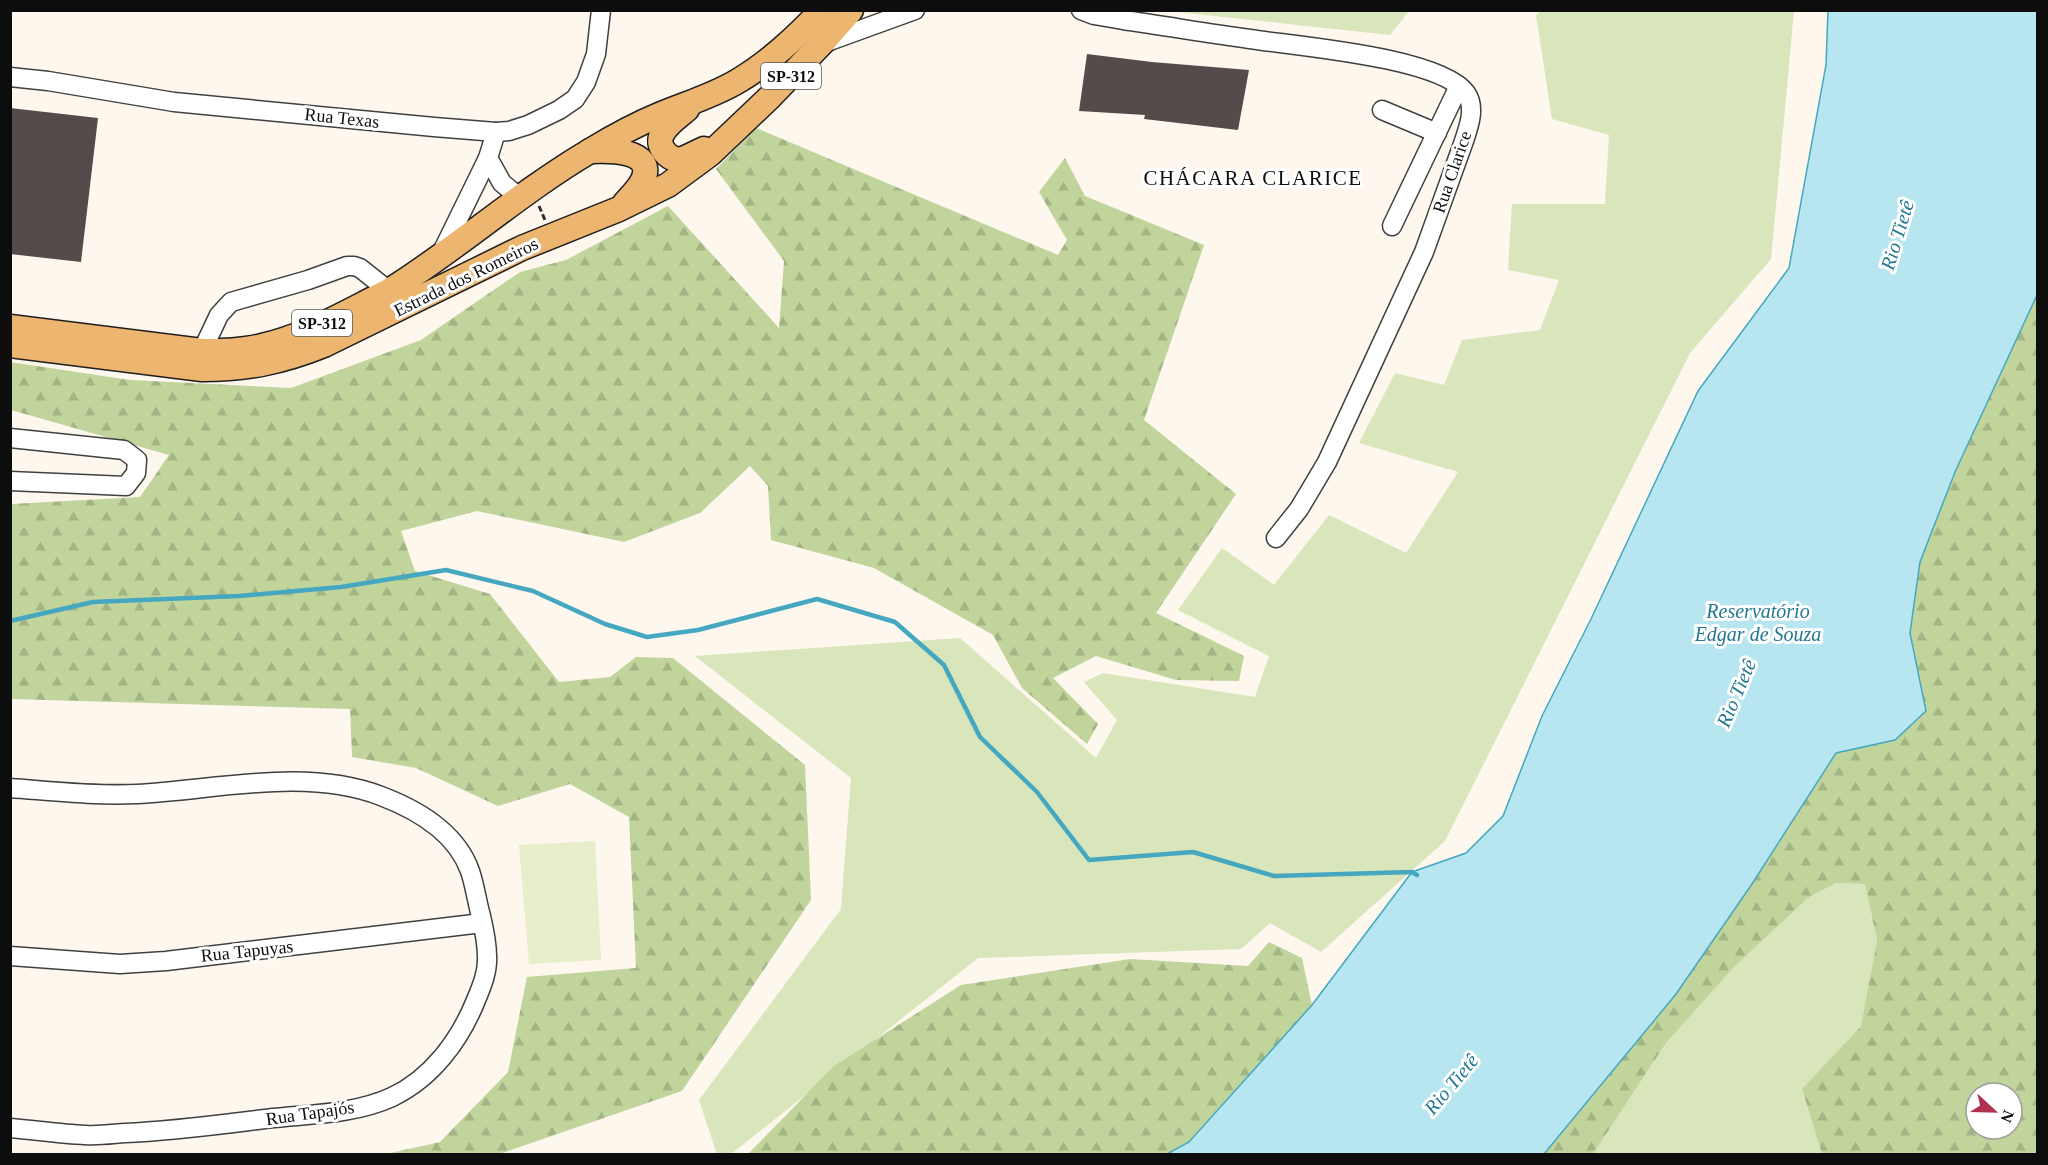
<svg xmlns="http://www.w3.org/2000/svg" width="2048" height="1165" font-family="'Times New Roman',serif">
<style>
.grass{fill:#d9e5bb}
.forest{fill:url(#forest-firs);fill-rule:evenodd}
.pitch{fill:#e8edcc}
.water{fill:#b8e6f0;stroke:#45a8c0;stroke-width:1.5}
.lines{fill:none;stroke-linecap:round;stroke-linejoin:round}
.stream{stroke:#45a8c0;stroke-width:4.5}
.building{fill:#544c4a}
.minor-casing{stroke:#404040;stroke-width:21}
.major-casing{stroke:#1e1e1e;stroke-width:27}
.path{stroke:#2f2f2f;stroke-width:3;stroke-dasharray:6 3;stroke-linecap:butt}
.minor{stroke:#fff;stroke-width:18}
.major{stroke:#ecb570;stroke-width:24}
.labels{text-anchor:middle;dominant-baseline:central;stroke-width:6;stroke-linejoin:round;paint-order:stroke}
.shield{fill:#fff;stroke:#565656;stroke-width:1.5}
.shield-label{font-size:16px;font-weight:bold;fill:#0d0d0d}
.street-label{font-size:18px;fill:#0d0d0d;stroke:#fff}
.water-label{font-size:20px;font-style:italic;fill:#227893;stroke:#fff}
.quarter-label{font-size:21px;letter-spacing:1.5px;fill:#0d0d0d;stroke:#fff}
</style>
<defs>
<pattern id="forest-firs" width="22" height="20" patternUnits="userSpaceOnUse" patternTransform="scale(1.5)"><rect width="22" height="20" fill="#c0d49c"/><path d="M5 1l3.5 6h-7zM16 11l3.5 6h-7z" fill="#a4b585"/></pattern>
</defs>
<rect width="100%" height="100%" fill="#fdf7ee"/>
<g class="grass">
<polygon points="1541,10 1794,11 1771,259 1690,353 1445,841 1321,952 1270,923 1241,949 978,958 731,1154 717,1154 699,1100 841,909 851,778 695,656 960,638 1096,758 1117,720 1084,682 1103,673 1255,697 1269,656 1178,610 1222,548 1274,585 1329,515 1406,553 1458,472 1359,443 1395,373 1444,385 1462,340 1540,330 1559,280 1508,270 1512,204 1605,204 1609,135 1552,119 1536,15"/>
<polygon points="1169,11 1409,10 1409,11 1390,35"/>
<polygon points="1836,883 1865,884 1877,940 1861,1026 1802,1089 1822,1154 1593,1154 1666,1043 1734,967 1808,898"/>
</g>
<g class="forest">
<polygon points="756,128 1058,255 1067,240 1039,192 1065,158 1085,196 1204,245 1144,420 1236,494 1156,613 1244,656 1239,681 1176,680 1096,656 1053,678 1098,724 1087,744 1022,688 993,635 874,568 771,540 768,486 750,466 700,513 624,542 477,511 401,531 415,571 490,594 559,682 610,677 636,657 673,658 805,765 811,900 682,1091 499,1154 386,1154 440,1142 508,1072 527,977 636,968 629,817 570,784 498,806 416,768 352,757 350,709 11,699 11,504 140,497 169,455 11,410 10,362 130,380 291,388 421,340 520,272 566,260 668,206 779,328 784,261 716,169"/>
<path d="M2037,295v859h-215l-20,-65 59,-63 16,-86 -12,-56 -29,-1 -28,15 -74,69 -68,76 -73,111h-49l132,-160 76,-110 84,-131 59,-13 31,-29 -16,-78 10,-71 35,-90zM1976,1093h36v36h-36z"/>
<polygon points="1269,942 1302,958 1312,1005 1189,1142 1167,1154 748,1154 834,1066 961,985 1130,959 1248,966"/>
</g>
<polygon class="pitch" points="595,841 601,960 529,964 519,845"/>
<polygon class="water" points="1828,11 2037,11 2037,295 1955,472 1920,562 1910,633 1926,711 1895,740 1836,753 1752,884 1676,994 1544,1154 1167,1154 1189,1142 1312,1005 1412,872 1466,853 1503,816 1542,716 1591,619 1698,391 1789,268 1826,65"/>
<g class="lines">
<polyline class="stream" points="10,621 93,602 239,596 341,587 446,570 533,591 605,624 647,637 698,630 817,599 895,622 944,665 980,737 1037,792 1089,860 1193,852 1274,876 1412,872 1417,875"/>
</g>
<g class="building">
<polygon points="1087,54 1152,62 1249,70 1238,130 1144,119 1145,115 1079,111"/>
<polygon points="10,108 98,118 81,262 10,254"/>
</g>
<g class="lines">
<g class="minor-casing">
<g id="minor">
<path d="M1081,10l13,5 29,5c42,6 84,13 127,19 44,7 190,18 216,54 10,14 3,33 -2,48l-40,111 -97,210 -28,47 -23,29"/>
<polyline points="824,43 915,10"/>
<polyline points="10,77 48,81 174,102 434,127 496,132 509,131 528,125 559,110 575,99 586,82 596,54 601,10"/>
<polyline points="1382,110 1437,133"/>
<polyline points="488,158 502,183 519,197"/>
<polyline points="1392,226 1459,86"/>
<polyline points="440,256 488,158 496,132"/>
<polyline points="202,351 219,315 231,302 308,280 347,266 354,266 360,268 389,291"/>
<polyline points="10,438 124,450 137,460 136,473 126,486 10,481"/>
<path d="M10,788c42,3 85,8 127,6 79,-4 168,-27 244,2 37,14 75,36 89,75 5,15 7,31 11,45 3,13 6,27 6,40 1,15 -5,30 -11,44 -16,40 -44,78 -84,97 -37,17 -80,17 -119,21 -49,6 -98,13 -148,15 -13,1 -27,3 -40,2 -25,-1 -50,-5 -75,-7"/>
<polyline points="10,956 120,964 166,961 482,923"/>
</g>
</g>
<g class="major-casing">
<g id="major">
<path d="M687,109c-11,10 -36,25 -23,42 5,7 10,8 17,9l23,-11"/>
<path d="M590,151c17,-1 66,-2 53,29 -4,9 -12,16 -18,23"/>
<path d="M10,327l192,24c20,0 41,0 60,-5 45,-10 86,-35 127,-55 69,-43 130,-98 201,-140 23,-14 45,-26 69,-36 26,-11 54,-19 79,-34 32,-19 58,-44 84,-71"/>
<path d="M10,345l192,24c45,0 80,-7 122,-24l198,-97 97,-39 49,-24 42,-31 60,-57 52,-54 29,-33"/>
</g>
</g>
<polyline class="path" points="539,206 545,220"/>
<use href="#minor" class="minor"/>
<use href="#major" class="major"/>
</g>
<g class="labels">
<g class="shield">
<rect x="761" y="63" width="60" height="26" rx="4.5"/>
<rect x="292" y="310" width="60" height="26" rx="4.5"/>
</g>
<g class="shield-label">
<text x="791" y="76">SP-312</text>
<text x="322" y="323">SP-312</text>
</g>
<g class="street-label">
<text transform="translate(342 118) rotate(6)">Rua Texas</text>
<text transform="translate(1452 172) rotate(-71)">Rua Clarice</text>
<text transform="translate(466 277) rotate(-26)">Estrada dos Romeiros</text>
<text transform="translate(247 951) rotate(-6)">Rua Tapuyas</text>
<text transform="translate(310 1113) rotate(-8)">Rua Tapajós</text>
</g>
<g class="water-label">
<text transform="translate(1897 235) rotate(-73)">Rio Tietê</text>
<text x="1758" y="611">Reservatório<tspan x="1758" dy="23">Edgar de Souza</tspan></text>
<text transform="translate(1736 693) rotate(-67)">Rio Tietê</text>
<text transform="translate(1451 1084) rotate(-50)">Rio Tietê</text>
</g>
<g class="quarter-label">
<text x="1253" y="178">CHÁCARA CLARICE</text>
</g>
</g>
<rect width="2048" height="1165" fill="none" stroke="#0d0d0d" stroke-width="24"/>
<g transform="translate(1994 1111) rotate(112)"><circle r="28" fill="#ffffff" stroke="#9e9e9e" stroke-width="1.5"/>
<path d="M0-4.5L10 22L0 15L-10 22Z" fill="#b03251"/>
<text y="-9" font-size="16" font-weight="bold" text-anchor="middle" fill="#0d0d0d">N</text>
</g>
</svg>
